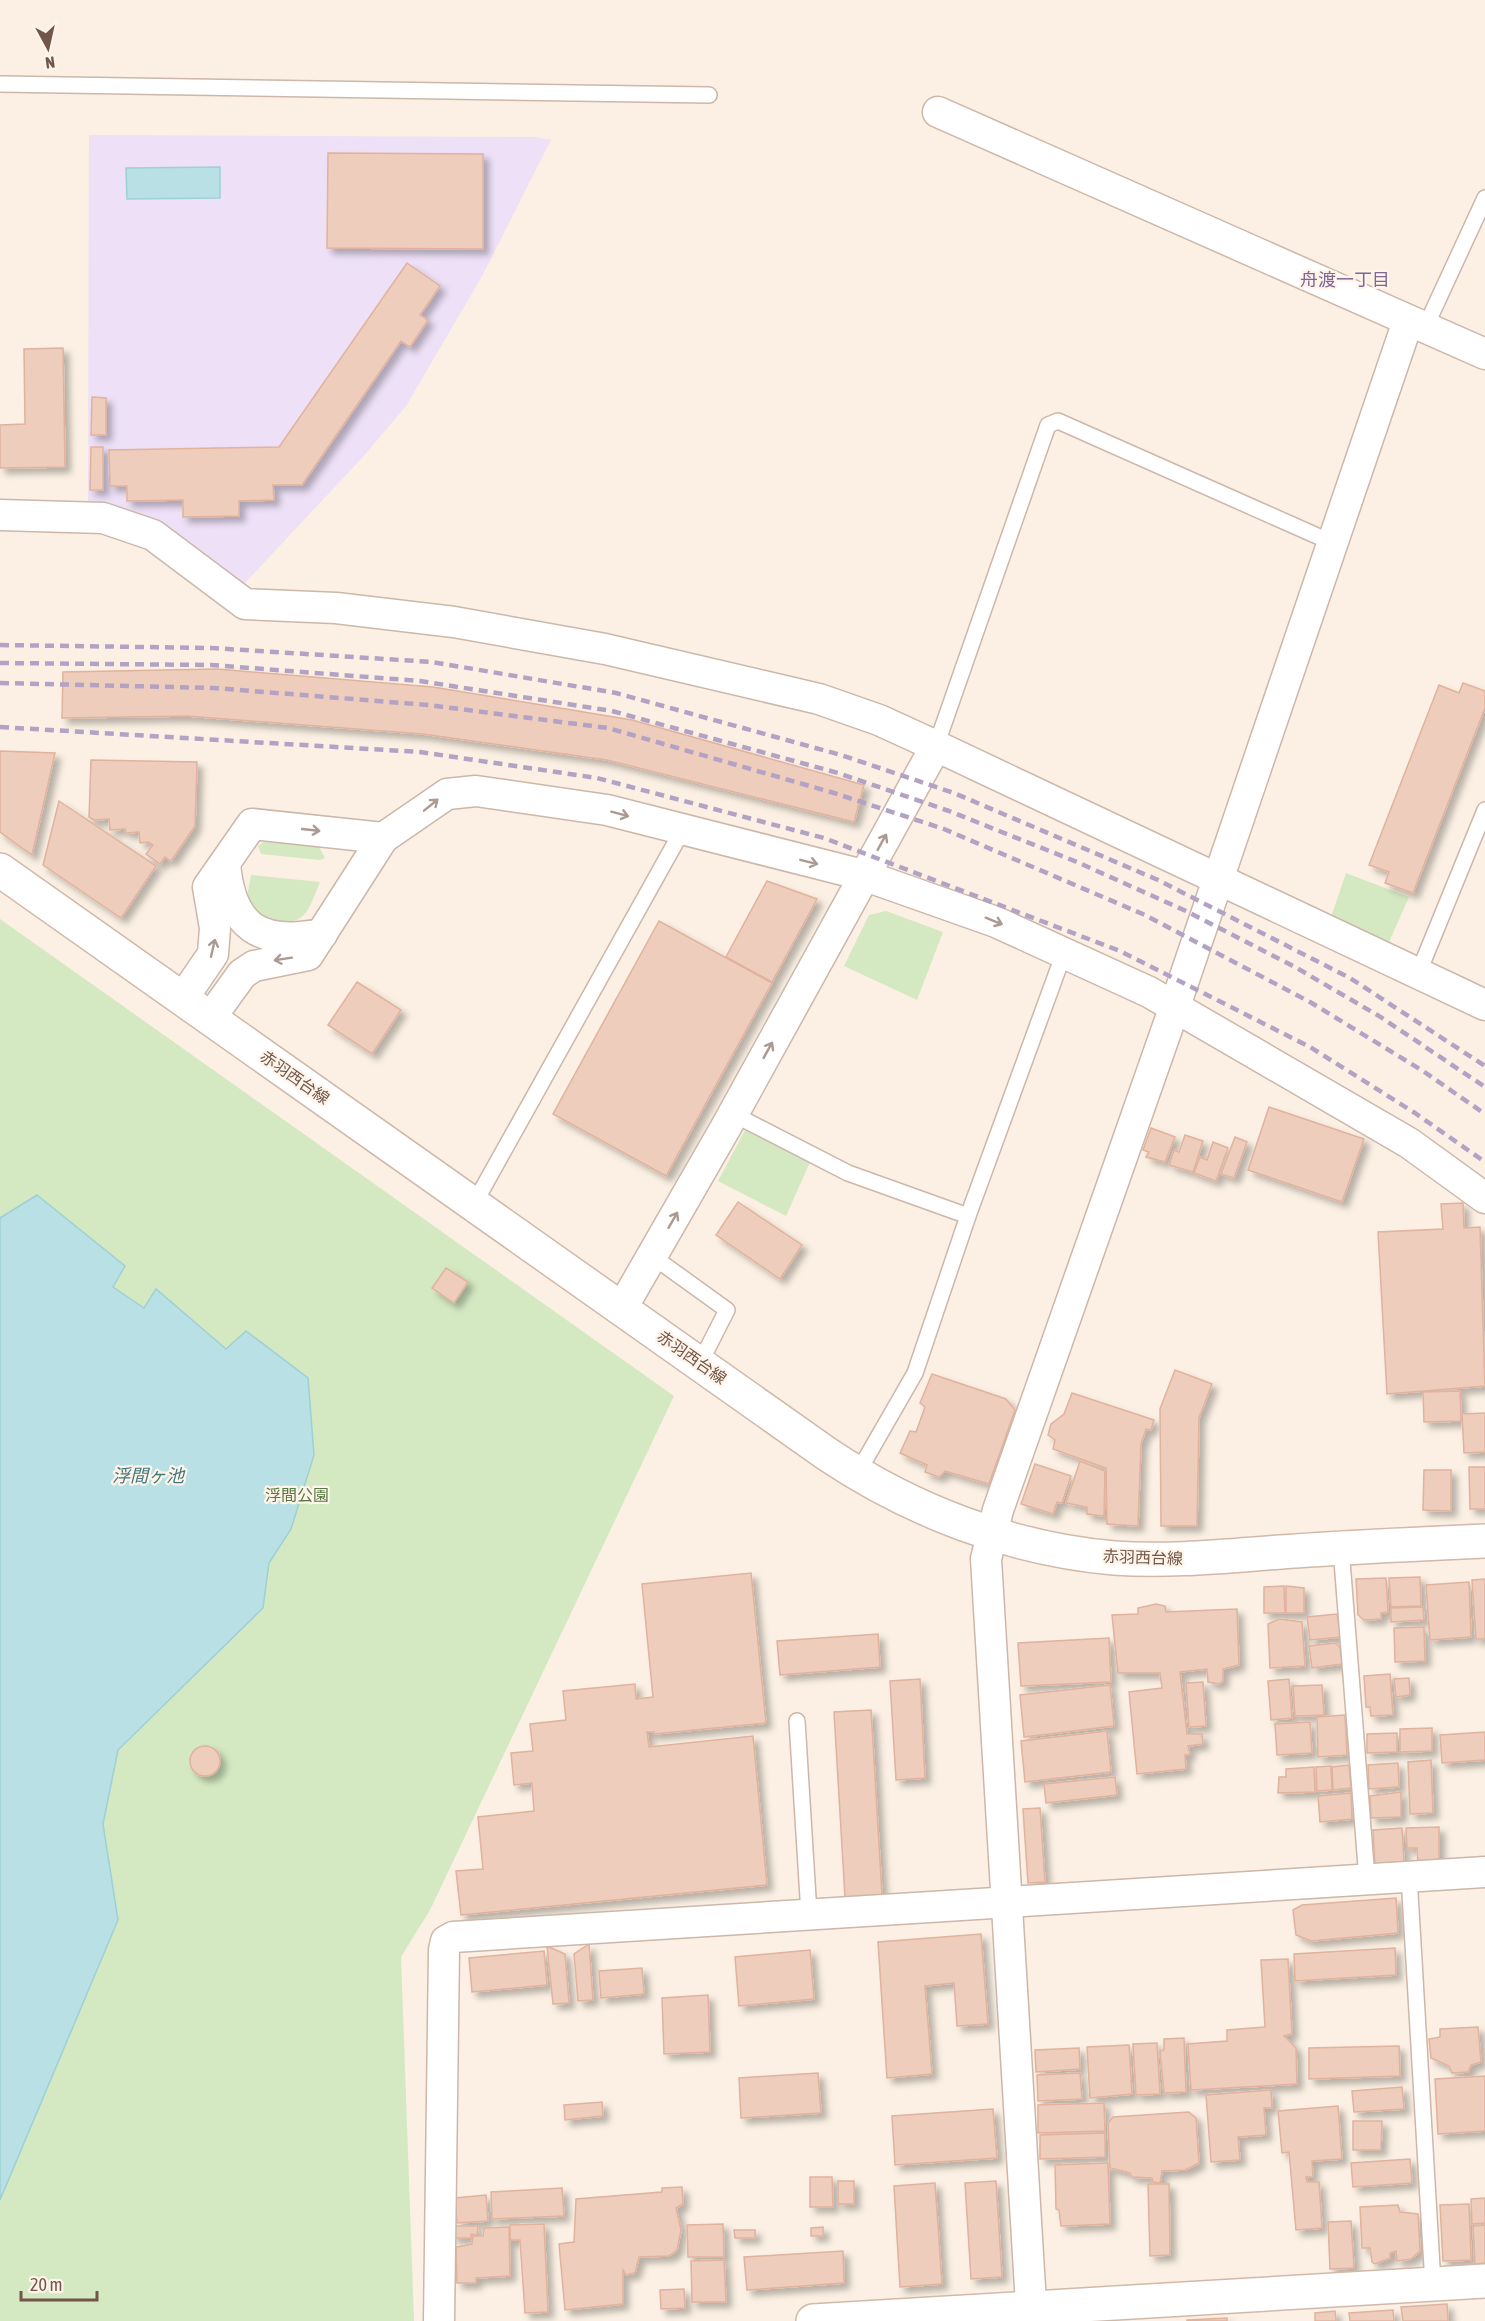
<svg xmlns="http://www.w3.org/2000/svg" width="1485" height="2321" font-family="'Asap Condensed','Noto Sans JP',sans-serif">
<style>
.education{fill:#ede0f7}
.green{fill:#d4e8c2}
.water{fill:#b9e0e4;stroke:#9fd0d5;stroke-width:1.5}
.building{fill:#efcdbc;stroke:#e1b29d;stroke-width:1.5;filter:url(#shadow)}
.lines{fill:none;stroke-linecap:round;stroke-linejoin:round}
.lane-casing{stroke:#ccb7aa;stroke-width:18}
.street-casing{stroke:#ccb7aa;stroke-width:33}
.secondary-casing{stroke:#d1b9aa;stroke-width:36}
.lane{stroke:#fff;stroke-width:15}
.street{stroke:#fff;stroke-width:30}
.secondary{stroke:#fff;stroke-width:33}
.rail{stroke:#b2a2c4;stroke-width:4.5;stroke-dasharray:9 6;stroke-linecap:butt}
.oneway{stroke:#aa9a92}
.labels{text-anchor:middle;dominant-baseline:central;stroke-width:4.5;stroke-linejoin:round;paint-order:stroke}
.street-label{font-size:16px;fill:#72564a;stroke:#fef4e9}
.park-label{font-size:16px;fill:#567842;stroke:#fef4e9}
.neighbourhood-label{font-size:18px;fill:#826695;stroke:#fef4e9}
.water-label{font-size:18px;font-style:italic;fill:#42787e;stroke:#fef4e9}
</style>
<defs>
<filter id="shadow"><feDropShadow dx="5.5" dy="5.5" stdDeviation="3" flood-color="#0004"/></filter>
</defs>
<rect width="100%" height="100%" fill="#fbf0e3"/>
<polygon class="education" points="89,135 535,137 551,140 481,278 406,406 362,458 243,585 88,508"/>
<g class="green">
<polygon points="268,839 316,841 325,858 320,860 261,854 258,846"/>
<polygon points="1346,873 1409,897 1389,942 1330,920"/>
<path d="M251,875l69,7c-14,35 -14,41 -52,42l-22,-22z"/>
<polygon points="886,911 943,932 917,1000 844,966 869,915"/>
<polygon points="0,919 674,1396 430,1910 401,1957 414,2321 0,2321"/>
<polygon points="745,1130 810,1162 786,1216 718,1181"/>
</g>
<g class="water">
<polygon points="220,167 220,198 127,199 126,168"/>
<polygon points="37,1195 125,1266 113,1287 144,1308 156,1289 226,1349 246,1331 308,1378 314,1455 291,1529 269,1563 263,1608 118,1750 103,1824 118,1920 0,2200 0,1218"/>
</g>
<g class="building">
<polygon points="328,153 483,154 483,249 327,248"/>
<polygon points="407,263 440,286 420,315 428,320 410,347 401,341 302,485 273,485 274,500 239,501 239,516 183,517 183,500 127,501 127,486 110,486 109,450 279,447"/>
<polygon points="63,348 65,467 0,468 0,425 25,424 24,349"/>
<polygon points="92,397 106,398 106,435 91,435"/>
<polygon points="91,447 103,447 103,490 90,490"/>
<polygon points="217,669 433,687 632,720 864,785 854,822 607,760 423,734 187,716 62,718 63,672"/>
<polygon points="1463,683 1485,691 1485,708 1413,893 1385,883 1389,872 1369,865 1439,685 1459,693"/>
<polygon points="0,751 55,753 32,855 0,832"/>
<polygon points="91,760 197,762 195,826 171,861 165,857 160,864 146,854 153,845 148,842 140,843 139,832 126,833 125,829 110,830 109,819 94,820 89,817"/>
<polygon points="59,801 156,866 121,918 43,865"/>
<polygon points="767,881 817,899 772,982 726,957"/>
<polygon points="659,921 772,983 666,1176 553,1114"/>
<polygon points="357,982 401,1010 372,1054 328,1025"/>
<polygon points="1269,1107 1364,1139 1342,1202 1248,1170"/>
<polygon points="1151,1128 1175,1137 1165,1162 1146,1157 1149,1152 1143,1150"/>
<polygon points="1185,1135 1203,1141 1193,1172 1169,1165 1174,1150 1179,1152"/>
<polygon points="1235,1137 1247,1142 1234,1178 1221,1174"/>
<polygon points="1213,1142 1228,1148 1216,1181 1194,1173 1200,1157 1207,1160"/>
<polygon points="738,1202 802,1245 780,1279 716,1235"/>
<polygon points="1463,1203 1464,1228 1480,1227 1485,1386 1387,1394 1378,1232 1443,1229 1441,1204"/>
<polygon points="446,1268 468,1282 454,1303 432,1288"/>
<polygon points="1175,1370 1212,1384 1199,1418 1197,1526 1161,1526 1160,1409"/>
<polygon points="932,1374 1006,1399 1015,1410 989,1484 945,1471 939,1477 925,1472 927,1465 900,1453 910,1431 916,1432 925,1407 920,1403"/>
<polygon points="1460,1391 1461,1421 1424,1422 1423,1392"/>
<polygon points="1072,1393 1154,1420 1151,1430 1146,1429 1141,1444 1138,1526 1107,1524 1106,1468 1053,1449 1055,1440 1048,1435 1051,1424 1064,1414"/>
<polygon points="1485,1413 1485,1452 1464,1453 1462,1414"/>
<polygon points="1080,1461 1105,1471 1104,1516 1087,1514 1087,1507 1066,1503"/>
<polygon points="1035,1464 1071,1476 1062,1503 1057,1502 1053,1514 1021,1504"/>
<polygon points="1469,1467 1485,1467 1485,1509 1470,1509"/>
<polygon points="1424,1470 1451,1470 1451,1511 1423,1510"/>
<polygon points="751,1573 766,1723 654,1734 654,1732 647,1732 649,1747 753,1736 767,1885 461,1915 456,1871 483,1869 478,1817 534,1811 532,1783 514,1785 511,1753 533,1751 530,1724 566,1720 563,1691 635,1684 636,1699 653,1697 642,1584"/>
<polygon points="1420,1577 1421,1606 1391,1607 1389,1578"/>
<polygon points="1386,1578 1388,1612 1381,1613 1381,1619 1364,1620 1358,1615 1356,1579"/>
<polygon points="1485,1579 1485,1639 1476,1639 1472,1580"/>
<polygon points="1469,1582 1471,1637 1430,1640 1426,1585"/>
<polygon points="1284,1586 1285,1613 1264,1613 1264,1587"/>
<polygon points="1286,1586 1304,1588 1304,1613 1286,1613"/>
<polygon points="1156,1604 1165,1606 1166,1612 1237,1609 1239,1665 1223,1669 1223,1681 1219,1684 1208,1682 1207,1669 1180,1672 1187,1734 1202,1734 1203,1744 1188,1746 1190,1754 1185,1755 1186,1769 1137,1774 1129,1692 1162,1688 1160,1673 1118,1673 1112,1615 1138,1614 1138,1608"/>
<polygon points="1423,1607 1424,1620 1391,1622 1391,1608"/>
<polygon points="1337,1614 1341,1637 1310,1640 1307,1617"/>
<polygon points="1279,1619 1302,1622 1305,1666 1270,1668 1268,1624"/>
<polygon points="1424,1627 1425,1661 1395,1662 1394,1628"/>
<polygon points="878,1634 880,1667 780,1675 777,1641"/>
<polygon points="1109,1638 1111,1682 1021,1686 1018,1643"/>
<polygon points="1335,1643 1340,1647 1342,1664 1312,1668 1309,1646"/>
<polygon points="1390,1674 1393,1715 1371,1716 1370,1707 1366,1707 1364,1676"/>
<polygon points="1409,1678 1410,1695 1396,1697 1394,1679"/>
<polygon points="920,1679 925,1778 896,1780 890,1681"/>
<polygon points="1289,1679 1292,1718 1271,1720 1268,1681"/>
<polygon points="1203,1682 1206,1726 1189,1727 1186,1683"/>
<polygon points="1110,1685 1114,1726 1024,1737 1020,1695"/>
<polygon points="1322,1685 1324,1715 1295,1716 1293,1686"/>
<polygon points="871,1710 882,1895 845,1897 834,1712"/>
<polygon points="1345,1715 1347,1755 1318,1757 1317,1717"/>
<polygon points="1310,1722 1312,1753 1277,1755 1275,1724"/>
<polygon points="1432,1728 1432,1751 1400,1752 1400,1729"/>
<polygon points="1107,1731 1111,1772 1025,1782 1021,1741"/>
<polygon points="1485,1732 1485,1760 1442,1763 1440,1735"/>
<polygon points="1397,1733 1397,1752 1367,1753 1367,1734"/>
<circle cx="205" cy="1761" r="15"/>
<polygon points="1431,1760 1433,1813 1410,1814 1408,1762"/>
<polygon points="1398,1763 1399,1787 1369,1789 1368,1765"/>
<polygon points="1349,1765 1351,1788 1333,1790 1332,1767"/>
<polygon points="1331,1766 1332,1790 1317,1791 1316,1767"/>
<polygon points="1314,1767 1315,1792 1278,1793 1279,1777 1286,1777 1286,1769"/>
<polygon points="1115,1777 1117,1795 1046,1803 1044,1784"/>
<polygon points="1401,1792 1401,1817 1371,1818 1370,1796"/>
<polygon points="1351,1793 1352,1819 1320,1822 1318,1796"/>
<polygon points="1040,1808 1045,1882 1028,1883 1023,1809"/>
<polygon points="1439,1827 1439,1865 1418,1865 1417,1848 1407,1848 1406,1828"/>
<polygon points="1402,1828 1404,1863 1375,1865 1373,1830"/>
<polygon points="1396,1898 1398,1933 1311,1941 1296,1935 1293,1910 1302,1905"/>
<polygon points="981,1934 988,2024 957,2026 954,1983 925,1986 932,2074 887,2078 878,1942"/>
<polygon points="589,1944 593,2000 578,2001 574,1954"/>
<polygon points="547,1946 565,1954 569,2003 553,2004"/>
<polygon points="1395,1948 1396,1975 1295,1981 1294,1954"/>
<polygon points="810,1950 814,1999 739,2006 735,1957"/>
<polygon points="544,1951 547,1985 472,1992 469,1958"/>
<polygon points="1288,1959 1292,2034 1284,2036 1296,2048 1297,2084 1191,2090 1188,2044 1227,2041 1227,2030 1265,2027 1261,1960"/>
<polygon points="642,1968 644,1994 601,1998 599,1971"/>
<polygon points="708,1995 710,2052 664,2054 662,1998"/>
<polygon points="1478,2027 1481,2062 1471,2065 1468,2072 1452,2073 1449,2066 1431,2058 1429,2039 1440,2037 1440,2029"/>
<polygon points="1184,2038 1186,2092 1164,2093 1160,2051 1164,2050 1164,2039"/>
<polygon points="1157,2043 1160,2094 1136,2095 1133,2044"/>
<polygon points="1129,2045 1132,2094 1090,2098 1087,2047"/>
<polygon points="1399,2046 1400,2076 1309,2079 1309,2048"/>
<polygon points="1079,2048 1080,2069 1036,2072 1035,2050"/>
<polygon points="818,2073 821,2113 741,2118 739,2078"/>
<polygon points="1080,2073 1082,2099 1038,2101 1037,2075"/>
<polygon points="1485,2076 1485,2131 1438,2134 1435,2079"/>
<polygon points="1402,2087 1404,2109 1354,2112 1352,2091"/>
<polygon points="1271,2090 1272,2108 1264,2108 1266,2135 1238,2137 1240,2160 1211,2162 1206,2095"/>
<polygon points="602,2102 603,2116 565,2120 564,2105"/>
<polygon points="1104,2103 1105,2131 1038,2133 1038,2105"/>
<polygon points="1338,2106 1342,2159 1312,2161 1313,2177 1306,2177 1307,2182 1319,2182 1322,2228 1296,2230 1289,2152 1282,2153 1278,2111"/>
<polygon points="993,2109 997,2158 895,2165 892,2116"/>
<polygon points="1189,2112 1196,2118 1199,2163 1185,2170 1162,2171 1160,2183 1153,2182 1152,2178 1132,2177 1130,2173 1110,2168 1108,2123 1113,2117"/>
<polygon points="1353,2121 1382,2121 1381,2150 1353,2150"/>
<polygon points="1105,2133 1105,2157 1040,2159 1040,2135"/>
<polygon points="1410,2159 1412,2183 1353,2187 1351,2163"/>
<polygon points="1108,2163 1110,2224 1061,2226 1059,2210 1056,2209 1055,2165"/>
<polygon points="810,2177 832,2177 833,2207 810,2207"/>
<rect x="838" y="2181" width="16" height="23"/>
<polygon points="996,2181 1002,2277 971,2279 965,2183"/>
<polygon points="935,2183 942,2284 900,2287 894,2186"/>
<polygon points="1148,2184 1169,2184 1170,2255 1150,2256"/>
<polygon points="682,2187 683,2204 676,2208 681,2230 677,2250 669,2256 639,2257 635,2273 626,2275 623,2270 623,2304 565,2310 559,2244 574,2242 576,2199 662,2192 662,2188"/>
<polygon points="562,2188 564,2216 492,2219 491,2192"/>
<polygon points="486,2195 488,2221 457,2223 455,2198"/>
<polygon points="1485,2198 1485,2223 1472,2224 1471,2199"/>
<polygon points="1469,2204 1471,2260 1443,2261 1440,2205"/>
<polygon points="1398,2205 1400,2212 1418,2214 1420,2251 1411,2259 1397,2261 1396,2251 1390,2253 1390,2258 1375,2264 1372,2262 1370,2248 1362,2248 1360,2207"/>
<polygon points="1351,2221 1354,2268 1330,2269 1328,2222"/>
<polygon points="544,2224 548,2312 525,2313 520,2240 510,2240 510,2225"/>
<polygon points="723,2224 724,2257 688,2257 687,2225"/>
<polygon points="1485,2225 1485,2263 1475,2264 1473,2226"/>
<polygon points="452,2226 478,2226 477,2235 471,2234 471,2238 452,2238"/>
<polygon points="509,2227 510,2276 476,2278 476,2283 457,2283 456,2247 472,2244 473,2236 483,2236 484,2228"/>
<polygon points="823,2227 823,2236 811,2236 811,2228"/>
<polygon points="734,2230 755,2230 755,2238 735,2238"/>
<polygon points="843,2251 844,2283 747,2290 744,2257"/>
<polygon points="724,2260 726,2302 692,2302 691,2261"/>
<polygon points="684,2289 685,2308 661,2309 660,2290"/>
<polygon points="1447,2304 1448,2321 1403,2321 1401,2307"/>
<polygon points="1393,2310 1394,2321 1350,2321 1349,2313"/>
<polygon points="1335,2311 1336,2321 1315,2321 1315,2313"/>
<polygon points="1227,2318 1227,2321 1187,2321 1187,2320"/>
</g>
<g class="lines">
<g class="lane-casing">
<g id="lane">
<polyline points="0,84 709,95"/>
<polyline points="1425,328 1485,198"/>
<polyline points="936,746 1048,425 1058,421 1333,543"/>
<polyline points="1418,974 1485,810"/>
<polyline points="733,1114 848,1173 968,1216"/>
<polyline points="474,1204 682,831"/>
<polyline points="652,1256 727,1310 700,1363"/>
<polyline points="857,1474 915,1373 968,1216 1064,953"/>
<polyline points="1341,1548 1367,1879"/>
<polyline points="797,1721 809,1914"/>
<polyline points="1409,1876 1433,2284"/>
</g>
</g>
<g class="street-casing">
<g id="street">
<polyline points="938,112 1485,354"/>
<polyline points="0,515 103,518 153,535 245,604 336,608 454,622 605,649 819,699 879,720 936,746 1485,1005"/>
<polyline points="383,838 447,794 476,791 607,810 863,875 996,922 1149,992 1409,1143 1485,1198"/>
<path d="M225,864c6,64 35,82 97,70"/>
<polyline points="183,998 213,954 215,928 208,887 252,824 383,838 308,955 254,966 242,974 211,1017"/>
<polyline points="622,1308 726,1127 936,746"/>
<polyline points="439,2321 444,1950 446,1941 453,1937 1485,1872"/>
<polyline points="1032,2321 986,1559 998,1510 1175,1006 1408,321"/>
</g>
</g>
<g class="secondary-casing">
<g id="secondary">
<path d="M0,870l827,584c85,57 184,95 287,104 55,4 112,-2 167,-6 68,-5 136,-8 204,-11"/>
<polyline points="813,2321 1485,2281"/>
</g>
</g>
<use href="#lane" class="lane"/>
<use href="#street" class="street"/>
<use href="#secondary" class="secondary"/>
<g class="rail">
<polyline points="0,645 212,648 432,662 616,693 841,755 954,793 1158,880 1350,978 1485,1066"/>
<polyline points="0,663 211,665 420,681 612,711 838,773 949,811 1077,862 1186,911 1295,967 1379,1016 1485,1087"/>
<polyline points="0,683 214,688 428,705 608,728 834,793 944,829 1145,915 1310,1002 1423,1071 1485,1114"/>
<polyline points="0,727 420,752 597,778 824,838 1120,951 1310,1047 1415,1113 1485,1162"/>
</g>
</g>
<defs><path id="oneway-shaft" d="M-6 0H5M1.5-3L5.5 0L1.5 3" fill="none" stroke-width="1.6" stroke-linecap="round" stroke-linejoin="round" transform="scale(1.5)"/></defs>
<g class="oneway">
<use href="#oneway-shaft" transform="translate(431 805) rotate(-39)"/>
<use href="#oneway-shaft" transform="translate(620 814) rotate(15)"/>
<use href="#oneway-shaft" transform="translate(311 830) rotate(6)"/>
<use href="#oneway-shaft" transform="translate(882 842) rotate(-61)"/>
<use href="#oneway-shaft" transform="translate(809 862) rotate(14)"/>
<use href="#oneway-shaft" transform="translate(994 921) rotate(22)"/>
<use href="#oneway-shaft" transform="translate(213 948) rotate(-77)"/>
<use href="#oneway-shaft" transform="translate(283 959) rotate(171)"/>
<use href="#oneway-shaft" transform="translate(768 1050) rotate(-61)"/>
<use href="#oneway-shaft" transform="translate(673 1220) rotate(-60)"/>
</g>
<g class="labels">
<g class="street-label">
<text transform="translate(295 1077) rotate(35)">赤羽西台線</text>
<text transform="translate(692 1357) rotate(35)">赤羽西台線</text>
<text transform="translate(1143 1557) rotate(2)">赤羽西台線</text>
</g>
<g class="park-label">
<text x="297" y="1495">浮間公園</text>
</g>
<g class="neighbourhood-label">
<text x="1345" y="279">舟渡一丁目</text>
</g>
<g class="water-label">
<text x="148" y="1475">浮間ヶ池</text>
</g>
</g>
<g transform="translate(48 48) rotate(172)" stroke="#fef4e9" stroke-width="4.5" paint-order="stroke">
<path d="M0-4.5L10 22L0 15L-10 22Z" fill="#72564a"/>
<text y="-9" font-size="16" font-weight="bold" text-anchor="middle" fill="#72564a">N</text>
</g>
<path d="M21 2291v9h76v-9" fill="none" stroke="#72564a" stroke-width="3"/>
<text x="30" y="2291" font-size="18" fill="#72564a" stroke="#fef4e9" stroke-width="4.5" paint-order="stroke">20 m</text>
</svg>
